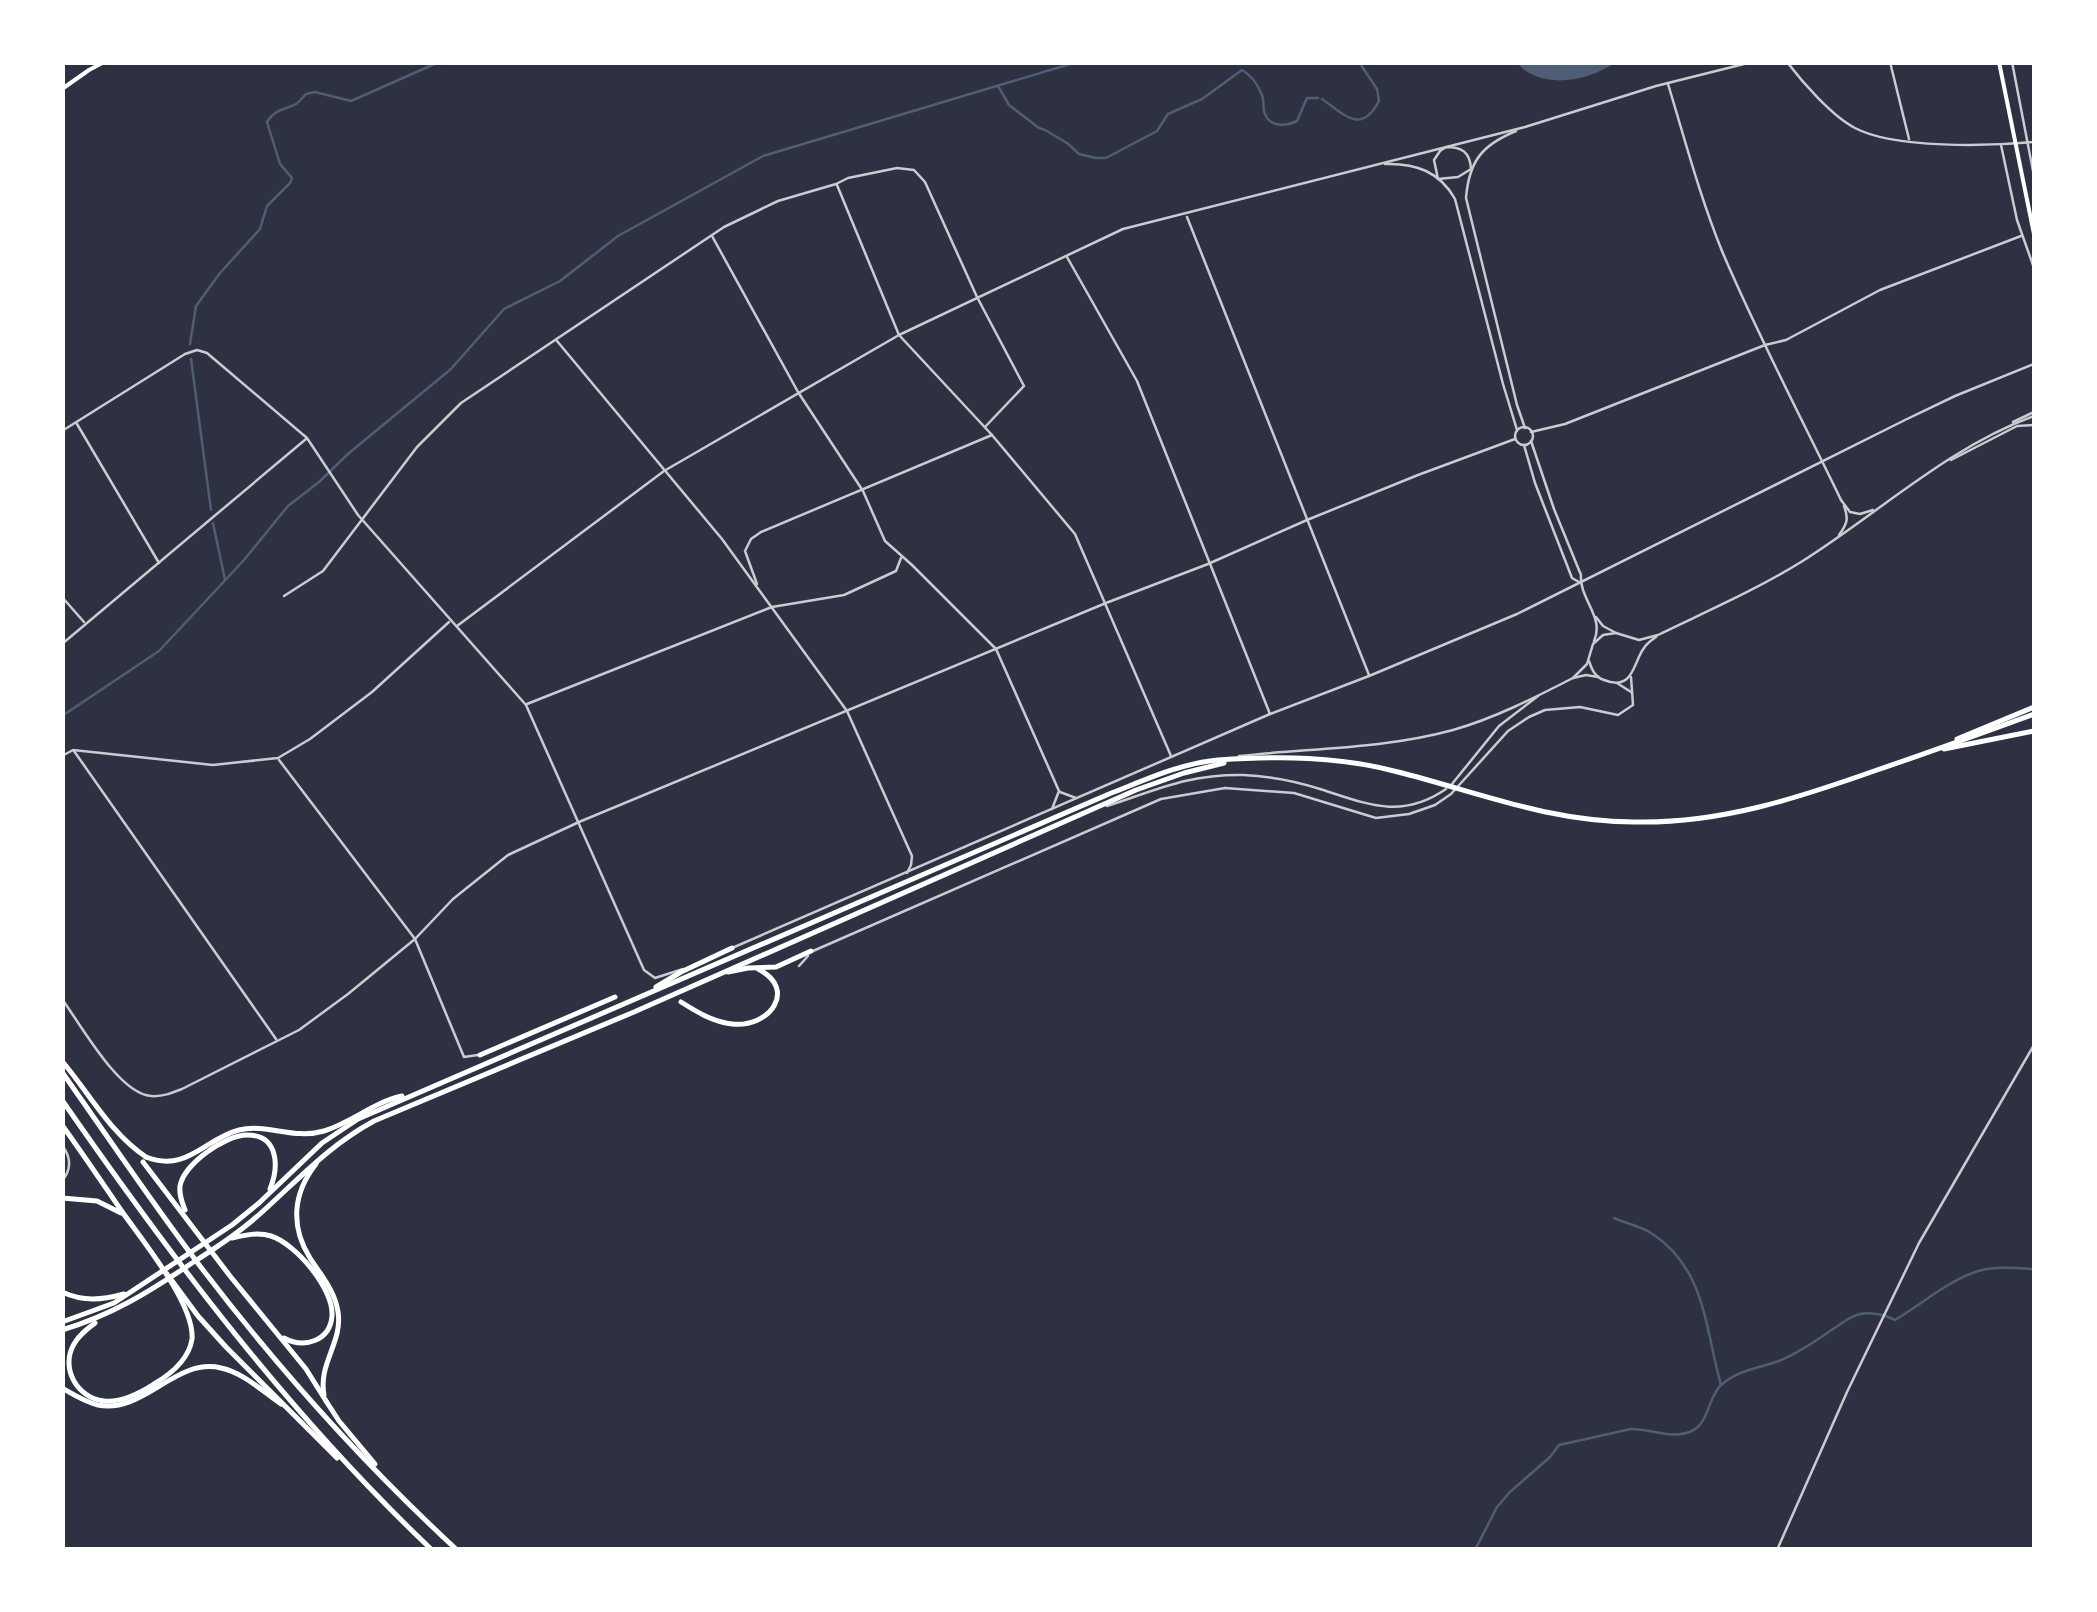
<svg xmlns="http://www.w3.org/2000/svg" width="2097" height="1612" font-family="Ubuntu,sans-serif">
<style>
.water{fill:#4f5d75}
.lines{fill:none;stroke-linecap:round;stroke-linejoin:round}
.stream{stroke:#4f5d75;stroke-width:2.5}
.minor{stroke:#caccd0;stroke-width:2.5}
.tertiary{stroke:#caccd0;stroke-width:2.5}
.secondary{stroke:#fff;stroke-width:4}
.trunk{stroke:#fff;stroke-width:5}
.motorway{stroke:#fff;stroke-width:5}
</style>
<rect width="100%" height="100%" fill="#2d3142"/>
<path class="water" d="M1517,63h97c-26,19 -74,27 -97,0z"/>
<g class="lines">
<g class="stream">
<path d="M998,86l11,19 30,23 6,2 22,13 12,11 17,4h10l51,-27 11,-17 34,-15 40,-29c9,5 16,15 20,25 2,5 1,11 2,16 4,16 20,16 33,10l10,-23h11"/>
<path d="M1322,99c23,16 39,36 57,2l-2,-12 -18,-27"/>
<path d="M190,344l6,-38 24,-33 40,-44 7,-23 23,-23 2,-5 -12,-14 -13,-42c8,-13 17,-12 29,-18 2,-1 9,-9 10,-10l9,-2 36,9 88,-39"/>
<polyline points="191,359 211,510"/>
<polyline points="213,523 225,580"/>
<polyline points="62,716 159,651 244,560 288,506 319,482 349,453 451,369 504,309 560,281 618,236 763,156 1077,62"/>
<path d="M1614,1218c11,5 26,8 37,15 55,35 54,96 70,152"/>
<path d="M1886,1316l9,4c27,-16 54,-40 83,-49 18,-5 38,-3 56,-2"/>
<path d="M1475,1550l22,-43 13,-15 40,-35 9,-12 72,-16c21,0 41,11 61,2 17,-8 16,-34 29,-46 17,-15 38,-17 58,-24 19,-8 37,-20 54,-32 8,-5 17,-13 27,-15 8,-2 15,0 23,1"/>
</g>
<g class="minor">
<path d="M1787,62c16,21 45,54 68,66 39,21 135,18 179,14"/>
<polyline points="1890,62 1909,139"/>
<polyline points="2012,62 2034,176"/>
<path d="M1668,84c17,56 32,113 54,167 36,85 79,166 119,249"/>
<path d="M1516,131c-34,14 -47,30 -50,67l51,207 8,23"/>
<polyline points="2001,145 2017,220 2034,268"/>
<path d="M1446,147c16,0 24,5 25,22l-13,8 -20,2 -4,-19 6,-9z"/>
<path d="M1385,164c31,-1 55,8 70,35l48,185 14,46"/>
<polyline points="837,185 899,335 992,435 1075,534 1171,756"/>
<polyline points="1187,217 1369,675"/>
<polyline points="712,236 798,392 863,491 885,541 912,565 996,649 1059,791 1052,809"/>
<polyline points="1067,257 1137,381 1270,714"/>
<polyline points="557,341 722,539 847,711 912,856 911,865 907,873"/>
<polyline points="77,424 159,563"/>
<circle cx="1524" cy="436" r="9"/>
<polyline points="62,431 185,354 197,350 207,353 307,438 358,515 526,705 644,970 655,978 683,969"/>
<polyline points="1531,432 1565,424 1765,345 1786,340 1880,290 2021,236"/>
<path d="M1531,441l23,68 27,66c-2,24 24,42 13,66"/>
<polyline points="1524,445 1535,483 1572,578 1579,582"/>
<polyline points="757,584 745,551 751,539 761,532 992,435"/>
<polyline points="284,596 323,571 417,447 461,403 724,227 778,201 836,184 848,178 897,168 914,170 925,182 977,297 1024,386 985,427"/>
<polyline points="62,597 84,622"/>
<polyline points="1596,617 1603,626 1616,633"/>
<polyline points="457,626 664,471 899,335 1123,229 1525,127 1656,86 1752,62"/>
<polyline points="62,644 306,439"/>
<polyline points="1617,683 1631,692"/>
<polyline points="527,704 772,607 844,595 896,571 901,558"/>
<polyline points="74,751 276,1039"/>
<polyline points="62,756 73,750 213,765 278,758 310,739 372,692 449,622"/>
<polyline points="279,760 415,939 464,1057 478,1055"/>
<polyline points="1060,792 1076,798"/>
<polyline points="732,948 1270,714 1369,676 1517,614 1905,420 1955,396 2034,364"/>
<polyline points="813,951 1161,799 1225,788 1294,793 1376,818 1409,814 1435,805 1451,794 1508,731 1529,717 1545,710 1580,707 1618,715 1633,705 1631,677"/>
<polyline points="799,966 808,956"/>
<path d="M62,999c19,26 57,95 89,97 11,1 21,-3 31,-7l117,-59 49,-36 67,-55 38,-40 55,-44 71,-33 527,-219 102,-39 99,-44 111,-45 97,-36"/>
<polyline points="1777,1550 1847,1392 1919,1243 2034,1045"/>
</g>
<g class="tertiary">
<polyline points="2013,422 2034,412"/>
<polyline points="1951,460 2017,426 2034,425"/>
<polyline points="1841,500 1850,512 1860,514 1873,510"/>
<path d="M1839,535c8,-11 10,-16 5,-29"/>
<path d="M1589,661c3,9 6,16 15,19 30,12 29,-18 40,-32 3,-5 8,-8 12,-11"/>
<path d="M1573,678l14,-14 6,-20 10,-9 13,-2 23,7 19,-5c47,-23 98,-45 143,-73 78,-49 146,-114 233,-146"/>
<path d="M1239,756c71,-8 145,-7 214,-26 42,-12 81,-32 120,-52l13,-3 12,2"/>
<polyline points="1452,784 1499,726 1538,696"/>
<path d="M1107,806c50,-16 81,-32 136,-31 27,1 52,6 77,14 47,15 81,31 126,0"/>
<path d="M62,1145c9,12 10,24 0,36"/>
</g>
<g class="secondary">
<polyline points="1999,62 2034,234"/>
<polyline points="62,89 89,70 104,62"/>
</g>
<g class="trunk">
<polyline points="1957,739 2034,707"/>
<polyline points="1944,749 2034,731"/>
<polyline points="728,972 748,968 776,967 811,951"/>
<polyline points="656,987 681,972 732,948"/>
<path d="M681,1002c16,10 32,20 51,22 38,4 66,-35 26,-55"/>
<polyline points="480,1055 615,997"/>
<path d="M62,1125c21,29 41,59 61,88 20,28 72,92 69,126 -3,20 -21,35 -38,45 -14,9 -32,19 -50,17 -27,-3 -44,-33 -30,-57 5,-9 13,-15 21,-21"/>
<path d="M146,1157c41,16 58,-18 93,-27 28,-7 54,10 85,1 27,-8 50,-29 78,-35"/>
<polyline points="143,1162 230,1276 306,1369 326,1401"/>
<path d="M316,1164c-23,29 -26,62 -6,94 11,17 25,33 28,54 5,30 -20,51 -14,83"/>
<polyline points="62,1198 97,1201 121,1213"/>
<path d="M185,1210c-3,-8 -6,-15 -5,-24 4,-22 45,-51 67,-51 32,0 32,32 23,54"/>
<path d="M232,1238c13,-3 26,-6 39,-2 25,8 63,53 61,80 -2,25 -28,33 -48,22"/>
<path d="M62,1292c22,10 40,8 62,2"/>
<path d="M62,1322l52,-19 118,-78 27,-22 63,-60 36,-24 751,-325c34,-13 72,-31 109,-34 60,-4 121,-4 180,12 83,21 148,49 236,50 86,2 164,-24 243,-52 53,-18 105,-37 157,-56"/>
<path d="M62,1330c50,-15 87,-38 130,-67 24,-15 48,-31 69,-50 38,-34 67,-67 113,-92l260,-109 502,-222 48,-17 40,-10"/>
<path d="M62,1388c12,7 23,14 36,17 46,9 78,-48 123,-37 23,5 41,23 60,36"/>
</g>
<g class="motorway">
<path d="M62,1061c27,32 49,73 84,96"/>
<path d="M62,1072c46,65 90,131 138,194 77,101 163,197 257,284"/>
<path d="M62,1100c111,160 228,315 370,450"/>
<polyline points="167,1274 198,1316 226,1347 337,1458"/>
<polyline points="326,1401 339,1421 375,1464"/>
</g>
</g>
<rect width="2097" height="1612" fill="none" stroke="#ffffff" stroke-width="130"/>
</svg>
